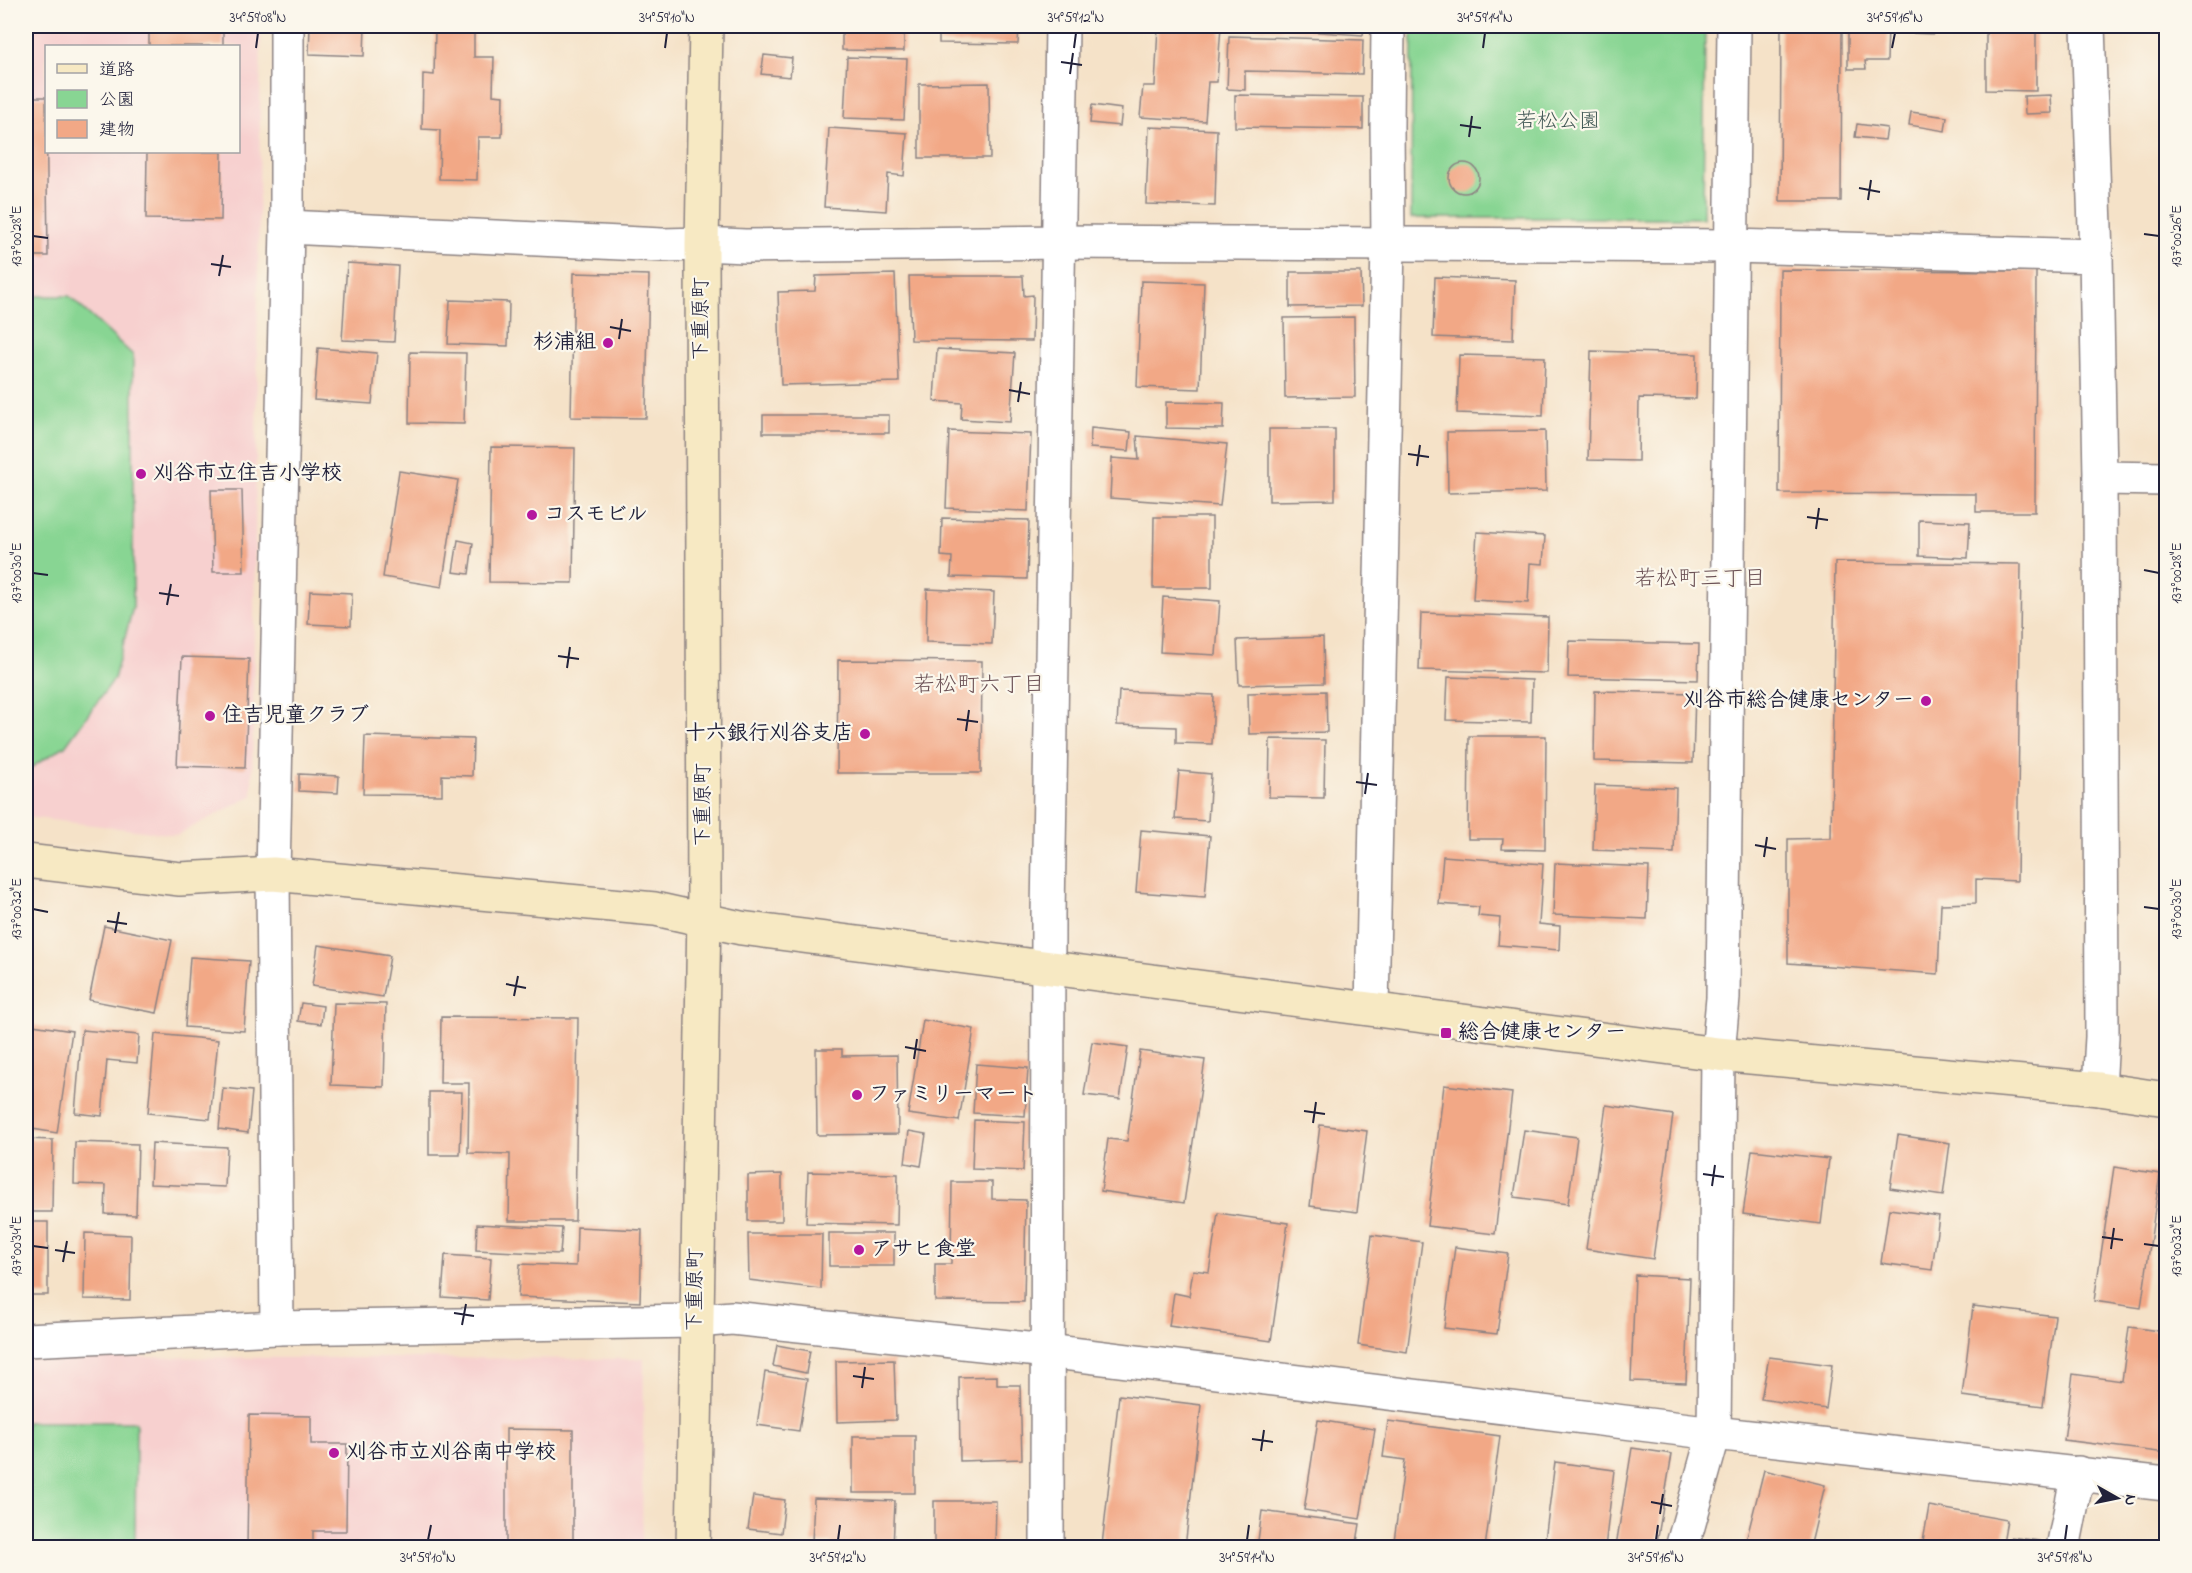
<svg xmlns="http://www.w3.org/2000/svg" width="2192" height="1573" font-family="'Indie Flower','Klee One',sans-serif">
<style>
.built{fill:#f7d0cf;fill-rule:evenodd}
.green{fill:#88d593;stroke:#557c67;stroke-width:1.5}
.building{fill:#f2a886}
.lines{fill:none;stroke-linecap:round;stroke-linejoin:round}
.street-casing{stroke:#8c8282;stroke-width:36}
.secondary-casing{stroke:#8c8282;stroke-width:36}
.street{stroke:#fff;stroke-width:33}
.secondary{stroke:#f7e9c3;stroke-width:33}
.ticks{fill:none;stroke:#22223b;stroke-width:2}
.poi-dot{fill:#b5179e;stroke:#fbf7ec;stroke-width:2}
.labels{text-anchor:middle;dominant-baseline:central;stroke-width:4.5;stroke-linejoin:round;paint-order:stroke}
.park-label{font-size:21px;fill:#415855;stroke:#fbf7ec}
.street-label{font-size:21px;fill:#22223b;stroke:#fbf7ec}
.poi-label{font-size:21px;font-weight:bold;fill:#22223b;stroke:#fbf7ec;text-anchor:start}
.neighbourhood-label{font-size:22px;fill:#6b5155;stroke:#fbf7ec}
.neatline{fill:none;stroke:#22223b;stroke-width:2}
.ticks-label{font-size:15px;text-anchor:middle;fill:#22223b}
</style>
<rect width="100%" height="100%" fill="#fbf7ec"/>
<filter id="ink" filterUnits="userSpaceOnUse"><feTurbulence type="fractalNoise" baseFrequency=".0167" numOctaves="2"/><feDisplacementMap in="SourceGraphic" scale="12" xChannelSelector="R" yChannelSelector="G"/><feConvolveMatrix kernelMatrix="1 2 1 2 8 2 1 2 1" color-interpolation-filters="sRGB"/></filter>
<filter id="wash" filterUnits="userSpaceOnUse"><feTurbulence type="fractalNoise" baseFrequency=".008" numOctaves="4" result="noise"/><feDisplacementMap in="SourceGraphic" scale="24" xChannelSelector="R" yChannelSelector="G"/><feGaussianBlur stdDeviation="1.35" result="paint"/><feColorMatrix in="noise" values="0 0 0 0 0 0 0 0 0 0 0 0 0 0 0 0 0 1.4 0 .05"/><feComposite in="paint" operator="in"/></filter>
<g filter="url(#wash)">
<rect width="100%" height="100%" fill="#f5e2c8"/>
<g class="built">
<path d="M26,26h235l-9,770 -75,39 -151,-18zM46,46h192v106h-192z"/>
<polygon points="26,1357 644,1359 642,1547 26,1548"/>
</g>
<g class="green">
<polygon points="1412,26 1705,26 1703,218 1411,218"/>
<polygon points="26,296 69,296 133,355 133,607 114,679 65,746 26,771"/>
<polygon points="26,1422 136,1422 135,1547 26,1547"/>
</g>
<g id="blocks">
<g class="building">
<rect x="149" y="26" width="74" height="20"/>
<polygon points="310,26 365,26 364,56 309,54"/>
<polygon points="842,26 904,26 904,51 842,50"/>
<polygon points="939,26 1019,26 1018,44 939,43"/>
<polygon points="1158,26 1221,26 1217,82 1208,82 1205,121 1140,117 1143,86 1155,86"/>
<polygon points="1250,26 1364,26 1363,35 1250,27"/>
<polygon points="1781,26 1842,26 1841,201 1780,201"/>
<polygon points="1848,26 1888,26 1887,61 1865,61 1866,69 1848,69"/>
<polygon points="1911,26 1933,26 1933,34 1910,33"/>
<polygon points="1966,26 2036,26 2036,91 1986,90 1986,30 1966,30"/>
<polygon points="435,29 474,31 474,57 494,57 493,95 503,96 502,137 478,137 477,180 439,179 440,130 422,129 423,74 434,75"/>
<polygon points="1229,36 1363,40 1362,74 1245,71 1245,90 1227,89"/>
<polygon points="764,55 792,58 790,77 761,74"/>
<polygon points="847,57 907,59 904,120 844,118"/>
<polygon points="989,83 990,158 919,158 919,84"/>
<polygon points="1235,95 1363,97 1363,129 1235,127"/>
<polygon points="2051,95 2052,113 2025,114 2024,96"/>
<polygon points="26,97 46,97 48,256 26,256"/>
<polygon points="1092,105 1122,109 1120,126 1090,123"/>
<polygon points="1911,112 1947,117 1945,131 1909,125"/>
<polygon points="1857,124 1887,128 1885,140 1855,137"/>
<polygon points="1149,127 1217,130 1215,206 1146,204"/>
<polygon points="829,128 907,133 904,176 888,174 886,211 824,207"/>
<polygon points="147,152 222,152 221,220 146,219"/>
<circle cx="1464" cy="178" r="15"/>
<polygon points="347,263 398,266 394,342 342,340"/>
<polygon points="1780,270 2036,271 2035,512 1976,512 1976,494 1779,493"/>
<polygon points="1290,272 1361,272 1362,306 1290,307"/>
<polygon points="574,273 649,275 646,418 571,417"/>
<polygon points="895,274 899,382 781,385 778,292 815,291 816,276"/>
<polygon points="909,276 1023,276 1024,296 1033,295 1032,341 911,340"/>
<polygon points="1435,277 1515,280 1513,340 1433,337"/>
<polygon points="1141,281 1204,283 1200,389 1137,387"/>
<polygon points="450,300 509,302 508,346 448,344"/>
<polygon points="1354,317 1355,397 1285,398 1284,318"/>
<polygon points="318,348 377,353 372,404 314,400"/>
<polygon points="937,349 1015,353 1010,422 961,419 962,403 934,401"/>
<polygon points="1591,351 1697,354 1696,399 1639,398 1638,461 1588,460"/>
<polygon points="410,352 466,353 464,424 409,423"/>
<polygon points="1459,355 1545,357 1543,416 1457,413"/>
<polygon points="1166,402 1224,403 1223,429 1166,428"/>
<rect x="763" y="415" width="126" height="18"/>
<polygon points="1091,428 1131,432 1129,451 1090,448"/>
<polygon points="1269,429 1335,429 1335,500 1269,501"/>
<polygon points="949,431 1031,434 1028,511 946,508"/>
<polygon points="1545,431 1546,491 1448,493 1447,432"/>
<polygon points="1137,436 1227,444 1220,506 1110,498 1112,458 1139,460"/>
<polygon points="491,447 575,448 573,583 489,582"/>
<polygon points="399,471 458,480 442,587 383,577"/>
<polygon points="211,490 242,490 244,572 213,572"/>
<polygon points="1154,517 1212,517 1212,588 1153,588"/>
<polygon points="942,518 1029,520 1027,579 951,577 952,557 941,556"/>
<polygon points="1919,520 1970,522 1968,558 1919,556"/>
<polygon points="1477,532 1545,536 1543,564 1530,563 1528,603 1473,600"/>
<polygon points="458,540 473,543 469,574 453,572"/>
<polygon points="1835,562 2021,564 2017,881 1976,879 1976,903 1941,904 1938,974 1788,963 1788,839 1831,838"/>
<polygon points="927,589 994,592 992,644 926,642"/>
<polygon points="310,591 352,593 351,626 308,624"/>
<polygon points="1163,597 1220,601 1216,655 1160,652"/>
<polygon points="1421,613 1548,617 1547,673 1419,670"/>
<polygon points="1323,637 1324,683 1239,685 1237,640"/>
<polygon points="1569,641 1699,644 1698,680 1568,677"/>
<polygon points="182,657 249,659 245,768 177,766"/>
<polygon points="838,660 982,661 981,773 837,773"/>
<polygon points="1448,677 1532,680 1531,722 1446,720"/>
<polygon points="1119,691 1214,695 1212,744 1176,743 1176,727 1117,725"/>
<polygon points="1326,691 1327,732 1249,734 1248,693"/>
<polygon points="1595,691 1695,693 1693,763 1594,761"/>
<polygon points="365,736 473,739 472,776 442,775 442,795 363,794"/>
<polygon points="1469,736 1546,736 1545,850 1502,849 1503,839 1468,839"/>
<polygon points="1270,739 1325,740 1324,798 1269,797"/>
<polygon points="1179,771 1211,774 1208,821 1175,819"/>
<polygon points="299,774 339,776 338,793 299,791"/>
<polygon points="1595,785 1676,788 1674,853 1593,850"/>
<polygon points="1141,830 1210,836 1205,897 1136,892"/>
<polygon points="1443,856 1543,864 1539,924 1560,926 1559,950 1498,945 1500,918 1478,916 1479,907 1439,904"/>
<polygon points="1555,863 1649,867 1647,919 1553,915"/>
<polygon points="104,926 172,940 157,1013 89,1000"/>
<polygon points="318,945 390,956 383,997 312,986"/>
<polygon points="190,957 249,961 244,1031 185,1027"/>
<polygon points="301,1003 323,1006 321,1024 298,1021"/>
<polygon points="334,1003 386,1004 384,1087 331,1085"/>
<polygon points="441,1017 578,1018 575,1221 509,1221 510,1154 468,1153 469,1083 440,1083"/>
<polygon points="923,1020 974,1029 959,1121 908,1114"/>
<polygon points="26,1024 72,1031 57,1133 26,1128"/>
<polygon points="82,1030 139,1035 137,1063 107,1060 102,1116 75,1113"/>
<polygon points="155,1034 218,1040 210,1119 148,1113"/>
<polygon points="1092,1042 1128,1047 1120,1099 1084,1095"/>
<polygon points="816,1049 842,1049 842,1056 897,1055 898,1134 817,1135"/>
<polygon points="1140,1051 1205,1060 1184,1203 1101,1191 1108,1139 1127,1141"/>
<polygon points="976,1064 1028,1068 1025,1116 973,1113"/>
<polygon points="1444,1085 1512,1093 1495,1234 1427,1226"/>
<polygon points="223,1088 252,1091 248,1133 219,1129"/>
<polygon points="429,1092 462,1092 460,1155 429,1155"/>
<polygon points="1606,1105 1673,1115 1653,1259 1586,1249"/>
<polygon points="974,1120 1025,1122 1023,1171 972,1169"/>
<polygon points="1320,1125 1367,1131 1357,1212 1310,1206"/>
<polygon points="1524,1130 1577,1137 1568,1204 1514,1197"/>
<polygon points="909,1131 926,1134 921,1166 905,1163"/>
<polygon points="1898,1135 1950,1143 1943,1196 1890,1188"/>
<polygon points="26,1139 53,1140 52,1212 26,1212"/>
<polygon points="75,1142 138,1144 136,1215 105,1214 106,1185 74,1184"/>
<polygon points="152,1143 227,1147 225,1187 150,1184"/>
<polygon points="1752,1150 1829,1159 1821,1224 1743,1214"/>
<polygon points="2114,1167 2160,1174 2141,1308 2094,1301"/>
<polygon points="808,1172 898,1174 897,1225 806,1223"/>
<polygon points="782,1174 782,1221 748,1221 748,1175"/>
<polygon points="952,1182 992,1182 992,1199 1026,1200 1024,1302 935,1301 935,1264 951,1264"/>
<polygon points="1889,1209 1939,1216 1932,1270 1881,1263"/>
<polygon points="1218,1213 1288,1223 1271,1341 1169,1326 1174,1293 1189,1296 1193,1270 1209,1272"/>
<rect x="26" y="1222" width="22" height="73"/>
<polygon points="477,1224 562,1228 560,1254 476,1250"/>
<polygon points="577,1227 642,1230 640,1302 518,1297 520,1264 576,1266"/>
<polygon points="85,1233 131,1235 130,1300 84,1299"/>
<rect x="829" y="1233" width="65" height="33"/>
<polygon points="748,1234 822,1234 821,1289 749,1280"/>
<polygon points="1372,1235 1422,1242 1407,1352 1358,1345"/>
<polygon points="1455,1247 1508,1254 1497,1334 1444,1328"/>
<polygon points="445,1255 491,1258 488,1300 442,1297"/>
<polygon points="1635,1275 1690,1278 1686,1383 1631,1381"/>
<polygon points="1973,1306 2055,1316 2043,1406 1962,1396"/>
<polygon points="2129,1327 2166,1332 2166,1453 2064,1440 2073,1374 2122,1381"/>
<polygon points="777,1345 810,1351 806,1373 773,1366"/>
<polygon points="1769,1357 1832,1365 1826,1409 1761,1399"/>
<polygon points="894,1360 896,1420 837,1422 836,1361"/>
<polygon points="765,1372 807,1379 799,1431 757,1425"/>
<polygon points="997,1376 997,1385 1020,1385 1022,1459 960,1461 959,1377"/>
<polygon points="1119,1395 1201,1405 1185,1548 1119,1548 1102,1545"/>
<polygon points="249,1415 311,1416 311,1444 347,1444 346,1531 313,1531 313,1548 247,1548"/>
<polygon points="1318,1420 1375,1429 1360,1519 1304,1510"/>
<polygon points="1388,1421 1500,1436 1485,1548 1393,1548 1405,1460 1383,1457"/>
<polygon points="506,1429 573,1430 573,1548 506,1548"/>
<rect x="853" y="1436" width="62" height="57"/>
<polygon points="1632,1448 1672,1454 1656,1548 1616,1546"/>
<polygon points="1555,1462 1614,1470 1605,1548 1544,1548"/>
<polygon points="1764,1470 1825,1485 1810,1548 1753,1548 1745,1545"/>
<polygon points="753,1496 785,1500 781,1533 748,1529"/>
<polygon points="814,1498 895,1501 893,1548 831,1548 831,1543 812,1543"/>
<polygon points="934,1501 996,1501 995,1548 934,1548"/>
<polygon points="1929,1506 2007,1520 2002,1548 1922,1548"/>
<polygon points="1262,1511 1360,1524 1356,1548 1257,1548"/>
<polygon points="2011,1537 2039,1541 2038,1548 2009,1548"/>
<rect x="327" y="1544" width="32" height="4"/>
</g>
</g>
</g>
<g filter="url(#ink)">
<use href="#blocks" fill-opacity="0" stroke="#8c8282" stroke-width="1.5"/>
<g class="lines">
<g class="street-casing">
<g id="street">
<polyline points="2088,26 2096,256 2100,478 2102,1037 2099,1089"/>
<polyline points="287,227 662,245 702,244 745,246 1059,242 1731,246 2096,256"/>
<polyline points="2100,478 2166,479"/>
<polyline points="1372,1008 1388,244 1387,126 1388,26"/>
<polyline points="277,1328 273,874 287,227 287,26"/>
<polyline points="26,1340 277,1328 696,1321 732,1318 1047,1351 1714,1433 2166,1484"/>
<polyline points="1047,1548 1048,915 1062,26"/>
<polyline points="1682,1548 1714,1433 1718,1054 1723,998 1734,26"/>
<polyline points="2063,1548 2078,1473"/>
</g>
</g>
<g class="secondary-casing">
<g id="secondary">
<polyline points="26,861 180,879 273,874 655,909 741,928 1718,1054 2099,1089 2166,1099"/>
<polyline points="693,1548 704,913 702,244 706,26"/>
</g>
</g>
<use href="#street" class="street"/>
<use href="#secondary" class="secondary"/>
</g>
</g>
<path class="ticks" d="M256,48l2,-15M665,48l2,-15M1074,48l2,-15M1483,48l2,-15M1892,48l3,-15M1061,62l21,3M1070,74l3,-21M1460,125l21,3M1469,137l3,-21M1859,188l21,4M1868,200l3,-20M2144,234l15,2M33,236l15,2M211,264l20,3M219,276l4,-21M610,327l21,4M619,339l3,-20M1009,390l21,4M1018,402l3,-20M1408,454l21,3M1417,466l3,-21M1807,517l21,3M1816,529l3,-21M2144,570l15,3M33,573l15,2M159,593l20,3M167,605l4,-21M558,656l21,3M567,668l3,-21M957,719l21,3M966,731l3,-21M1356,782l21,3M1365,794l3,-21M1755,845l21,4M1764,857l3,-20M2144,907l15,2M33,909l15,3M107,921l20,3M115,933l4,-21M506,984l20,4M514,996l4,-20M905,1047l21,4M914,1059l3,-20M1304,1111l21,3M1313,1123l3,-21M1703,1174l21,3M1712,1186l3,-21M2102,1237l21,3M2144,1244l15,2M33,1246l15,2M2111,1249l3,-21M55,1250l20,3M63,1262l4,-21M454,1313l20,3M462,1325l4,-21M853,1376l21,3M862,1388l3,-21M1252,1439l21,3M1261,1451l3,-21M1651,1502l21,4M1660,1514l3,-20M428,1540l3,-15M838,1540l2,-15M1247,1540l2,-15M1656,1540l2,-15M2065,1540l2,-15"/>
<g class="poi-dot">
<circle cx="608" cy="343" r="6"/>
<circle cx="141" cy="474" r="6"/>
<circle cx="532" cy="515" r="6"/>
<circle cx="1926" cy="701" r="6"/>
<circle cx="210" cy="716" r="6"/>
<circle cx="865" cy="734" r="6"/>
<rect x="1440" y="1027" width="12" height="12" rx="3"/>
<circle cx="857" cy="1095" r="6"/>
<circle cx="859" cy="1250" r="6"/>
<circle cx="334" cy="1453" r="6"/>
</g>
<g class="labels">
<g class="park-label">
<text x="1558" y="122">若松公園</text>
</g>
<g class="street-label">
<text transform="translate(702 319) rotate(-90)">下重原町</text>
<text transform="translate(704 805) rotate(-90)">下重原町</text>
<text transform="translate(696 1290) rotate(-89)">下重原町</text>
</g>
<g class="poi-label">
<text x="596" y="343" text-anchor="end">杉浦組</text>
<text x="153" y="474">刈谷市立住吉小学校</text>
<text x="544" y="515">コスモビル</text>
<text x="1914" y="701" text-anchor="end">刈谷市総合健康センター</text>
<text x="222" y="716">住吉児童クラブ</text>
<text x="853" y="734" text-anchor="end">十六銀行刈谷支店</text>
<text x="1458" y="1033">総合健康センター</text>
<text x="869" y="1095">ファミリーマート</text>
<text x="871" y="1250">アサヒ食堂</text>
<text x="346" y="1453">刈谷市立刈谷南中学校</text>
</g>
<g class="neighbourhood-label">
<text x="1700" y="580">若松町三丁目</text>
<text x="979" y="686">若松町六丁目</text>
</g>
</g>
<rect width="2192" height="1573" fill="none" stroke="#fbf7ec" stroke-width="66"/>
<rect x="45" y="45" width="195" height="108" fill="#fbf7ec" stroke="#a4a2a5" stroke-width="1.5"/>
<rect x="57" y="64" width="30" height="9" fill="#f7e9c3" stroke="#a4a2a5" stroke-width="1.5"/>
<text x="99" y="75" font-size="18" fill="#22223b">道路</text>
<rect x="57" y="90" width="30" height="18" fill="#88d593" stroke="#a4a2a5" stroke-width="1.5"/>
<text x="99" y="105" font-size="18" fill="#22223b">公園</text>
<rect x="57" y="120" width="30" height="18" fill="#f2a886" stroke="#a4a2a5" stroke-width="1.5"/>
<text x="99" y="135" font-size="18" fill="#22223b">建物</text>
<g transform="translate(2117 1498) rotate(99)" stroke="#fbf7ec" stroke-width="4.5" paint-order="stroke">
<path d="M0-4.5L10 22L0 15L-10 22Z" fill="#22223b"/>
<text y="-9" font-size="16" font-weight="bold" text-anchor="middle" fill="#22223b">N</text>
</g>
<rect x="33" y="33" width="2126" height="1507" class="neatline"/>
<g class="ticks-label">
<text x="258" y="22">34°59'08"N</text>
<text x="667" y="22">34°59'10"N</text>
<text x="1076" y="22">34°59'12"N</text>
<text x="1485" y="22">34°59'14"N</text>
<text x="1895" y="22">34°59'16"N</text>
<text transform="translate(2176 236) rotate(-90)" y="5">137°00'26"E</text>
<text transform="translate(16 236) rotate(-90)" y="5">137°00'28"E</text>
<text transform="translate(2176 573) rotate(-90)" y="5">137°00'28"E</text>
<text transform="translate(16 573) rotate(-90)" y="5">137°00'30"E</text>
<text transform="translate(2176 909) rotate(-90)" y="5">137°00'30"E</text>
<text transform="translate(16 909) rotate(-90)" y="5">137°00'32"E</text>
<text transform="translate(2176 1246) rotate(-90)" y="5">137°00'32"E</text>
<text transform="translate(16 1246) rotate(-90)" y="5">137°00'34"E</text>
<text x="428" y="1562">34°59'10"N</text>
<text x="838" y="1562">34°59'12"N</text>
<text x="1247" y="1562">34°59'14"N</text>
<text x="1656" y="1562">34°59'16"N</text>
<text x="2065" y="1562">34°59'18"N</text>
</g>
</svg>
